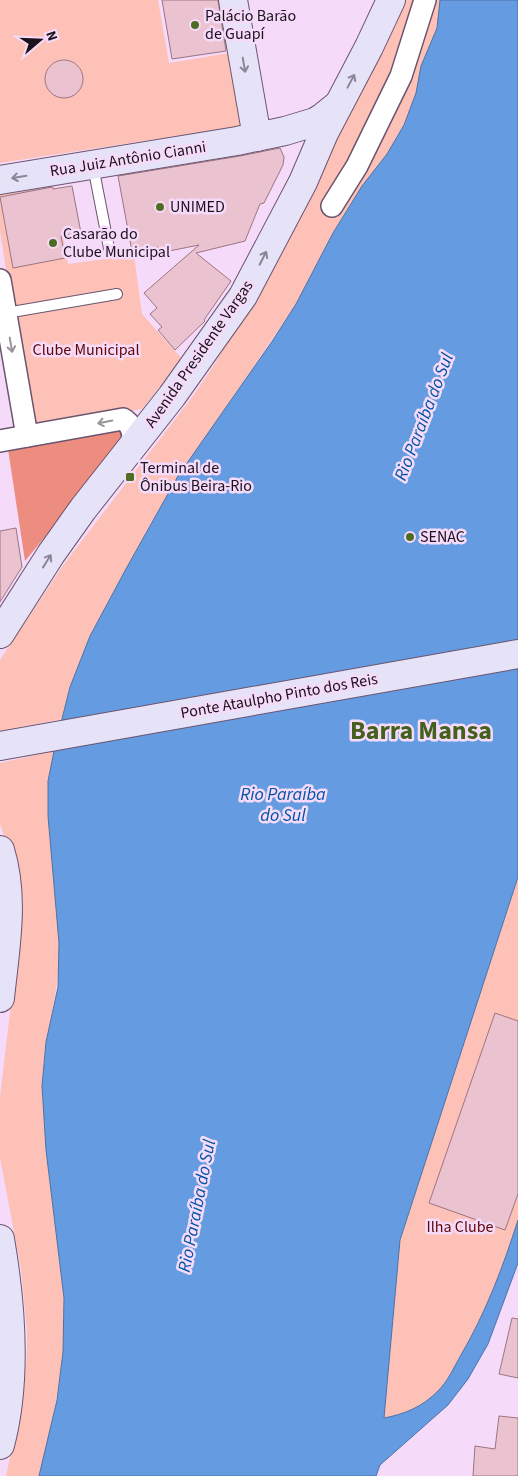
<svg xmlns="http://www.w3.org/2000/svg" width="518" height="1476" font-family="'Source Sans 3',sans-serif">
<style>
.green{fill:#fdc1b7}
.forest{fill:#ed8d80}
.water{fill:#649be1;stroke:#4e72a6}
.building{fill:#ebc2d0;stroke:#9a7583}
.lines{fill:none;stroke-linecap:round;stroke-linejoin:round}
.lane-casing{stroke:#6b546e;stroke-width:12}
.street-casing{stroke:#6b546e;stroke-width:24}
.secondary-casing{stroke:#6b546e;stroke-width:30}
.lane{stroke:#fff;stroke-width:10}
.street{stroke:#fff;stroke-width:21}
.secondary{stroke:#e6e3f9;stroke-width:28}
.oneway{stroke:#8b8596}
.oneway2{stroke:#989499}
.poi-dot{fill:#4d6d23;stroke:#f5dbf9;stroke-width:2}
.labels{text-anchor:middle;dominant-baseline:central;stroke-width:5;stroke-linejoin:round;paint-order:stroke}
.poi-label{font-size:16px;fill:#1b121c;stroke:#f5dbf9;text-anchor:start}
.street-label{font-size:16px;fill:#1b121c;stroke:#f5dbf9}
.park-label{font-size:16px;fill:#5f0705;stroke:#f5dbf9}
.water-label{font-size:18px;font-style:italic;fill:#0054a6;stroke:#f5dbf9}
.town-label{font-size:26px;font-weight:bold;fill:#44601d;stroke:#f5dbf9}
</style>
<rect width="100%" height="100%" fill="#f5dbf9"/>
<g class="green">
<polygon points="0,0 158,0 169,63 235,52 247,125 0,163"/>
<polygon points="400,0 440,0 437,28 421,66 416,93 404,125 387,154 362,186 333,233 296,304 179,476 150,525 90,636 70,687 63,719 0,731 0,660 64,564 193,396 216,362 234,330"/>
<polygon points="54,186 68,264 134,255 142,314 182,359 142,409 31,429 0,231 0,195"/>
<path d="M54,751c-14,65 3,128 5,192 2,49 -16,94 -17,143 0,12 2,25 3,37 4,58 15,116 19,173 4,61 -11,121 -24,180h-34l16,-73 5,-49v-22l-6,-63 -21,-111v-61l23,-195 -5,-26 -18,-52v-61z"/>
<path d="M518,877v343c-15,47 -32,92 -57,135 -7,12 -14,26 -23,36 -16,16 -33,23 -55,27l17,-178z"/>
</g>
<polygon class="forest" points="118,425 126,438 25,561 8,449"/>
<path class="water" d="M440,0h78v877l-118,363 -16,178c21,-4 38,-11 54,-27 10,-10 16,-24 23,-36 25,-43 42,-88 57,-135v43l-30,81 -20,35 -20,26 -68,60 -4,11h-337l18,-76 6,-48 1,-54 -18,-148 -4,-64 4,-44 12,-55 1,-44 -11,-127v-35l6,-30 16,-64 20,-51 37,-69 51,-91 95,-136 23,-36 37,-71 29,-47 25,-32 17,-29 12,-32 5,-27 16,-38z"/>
<g class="building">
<polygon points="162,0 218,0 226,51 172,59"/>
<circle cx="64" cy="79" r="19"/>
<polygon points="280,148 284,157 283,165 264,203 260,204 245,241 196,253 231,281 204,320 205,321 175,350 158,330 162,327 150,314 157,308 144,293 199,245 159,253 158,247 132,252 118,176 240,156"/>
<polygon points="72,186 81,233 61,236 65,258 13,268 0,197 52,187 53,189"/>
<polygon points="16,528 22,567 0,602 0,531"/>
<polygon points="495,1013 518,1021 518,1194 505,1230 429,1203"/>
<polygon points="512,1318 518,1319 518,1378 499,1374"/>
<polygon points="499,1416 518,1418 518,1476 473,1476 475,1446 495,1449"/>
</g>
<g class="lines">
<g class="lane-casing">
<g id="lane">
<polyline points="93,166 109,248"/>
<polyline points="6,313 117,294"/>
</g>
</g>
<g class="street-casing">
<g id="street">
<polyline points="332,206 357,166 401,76 425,0"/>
<polyline points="0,280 27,436"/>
<path d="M0,441l123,-22c10,5 10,17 11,27"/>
</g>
</g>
<g class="secondary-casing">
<g id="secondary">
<polyline points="233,0 257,137"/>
<polyline points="0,180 237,141 285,131 315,122 323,117 338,105"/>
<polyline points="0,634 51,554 83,509 172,396 243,296 303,182 324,133 369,47 391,0"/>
<polyline points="0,746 518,654"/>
<path d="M0,850c15,48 5,99 0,148"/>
<path d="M0,1239c11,64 17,142 0,206"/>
</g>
</g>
<use href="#lane" class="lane"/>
<use href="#street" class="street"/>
<use href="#secondary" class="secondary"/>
</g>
<defs><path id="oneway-shaft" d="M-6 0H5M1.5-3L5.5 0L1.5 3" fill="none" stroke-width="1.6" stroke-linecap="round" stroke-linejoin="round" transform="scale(1.25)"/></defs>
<g class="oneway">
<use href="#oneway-shaft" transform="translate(244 65) rotate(80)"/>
<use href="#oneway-shaft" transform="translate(351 81) rotate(-62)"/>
<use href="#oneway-shaft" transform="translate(19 177) rotate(171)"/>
<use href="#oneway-shaft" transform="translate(263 258) rotate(-63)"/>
<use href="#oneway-shaft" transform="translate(47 561) rotate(-58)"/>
</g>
<g class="oneway2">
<use href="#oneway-shaft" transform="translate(11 345) rotate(80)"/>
<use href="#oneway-shaft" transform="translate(105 422) rotate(169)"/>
</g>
<g class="poi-dot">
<circle cx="195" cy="25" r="5"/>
<circle cx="160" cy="207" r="5"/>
<circle cx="53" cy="243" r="5"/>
<rect x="125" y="472" width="10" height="10" rx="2.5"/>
<circle cx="410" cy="537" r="5"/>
</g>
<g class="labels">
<g class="poi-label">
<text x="205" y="16">Palácio Barão<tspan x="205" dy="18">de Guapí</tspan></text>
<text x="170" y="207">UNIMED</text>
<text x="63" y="234">Casarão do<tspan x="63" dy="18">Clube Municipal</tspan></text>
<text x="140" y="468">Terminal de<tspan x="140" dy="18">Ônibus Beira-Rio</tspan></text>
<text x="420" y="537">SENAC</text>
</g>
<g class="street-label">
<text transform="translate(128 159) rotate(-9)">Rua Juiz Antônio Cianni</text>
<text transform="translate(199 354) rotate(-55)">Avenida Presidente Vargas</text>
<text transform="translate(279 696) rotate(-10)">Ponte Ataulpho Pinto dos Reis</text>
</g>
<g class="park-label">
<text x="86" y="350">Clube Municipal</text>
<text x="460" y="1227">Ilha Clube</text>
</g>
<g class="water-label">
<text transform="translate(424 417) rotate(-69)">Rio Paraíba do Sul</text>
<text x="283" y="794">Rio Paraíba<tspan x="283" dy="21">do Sul</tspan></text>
<text transform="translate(197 1206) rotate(-79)">Rio Paraíba do Sul</text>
</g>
<g class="town-label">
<text x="421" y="730">Barra Mansa</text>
</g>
</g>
<g transform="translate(40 40) rotate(71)" stroke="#f5dbf9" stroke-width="4" paint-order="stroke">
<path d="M0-4L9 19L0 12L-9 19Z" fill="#1b121c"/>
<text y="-8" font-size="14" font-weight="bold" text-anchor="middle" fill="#1b121c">N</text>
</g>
</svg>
